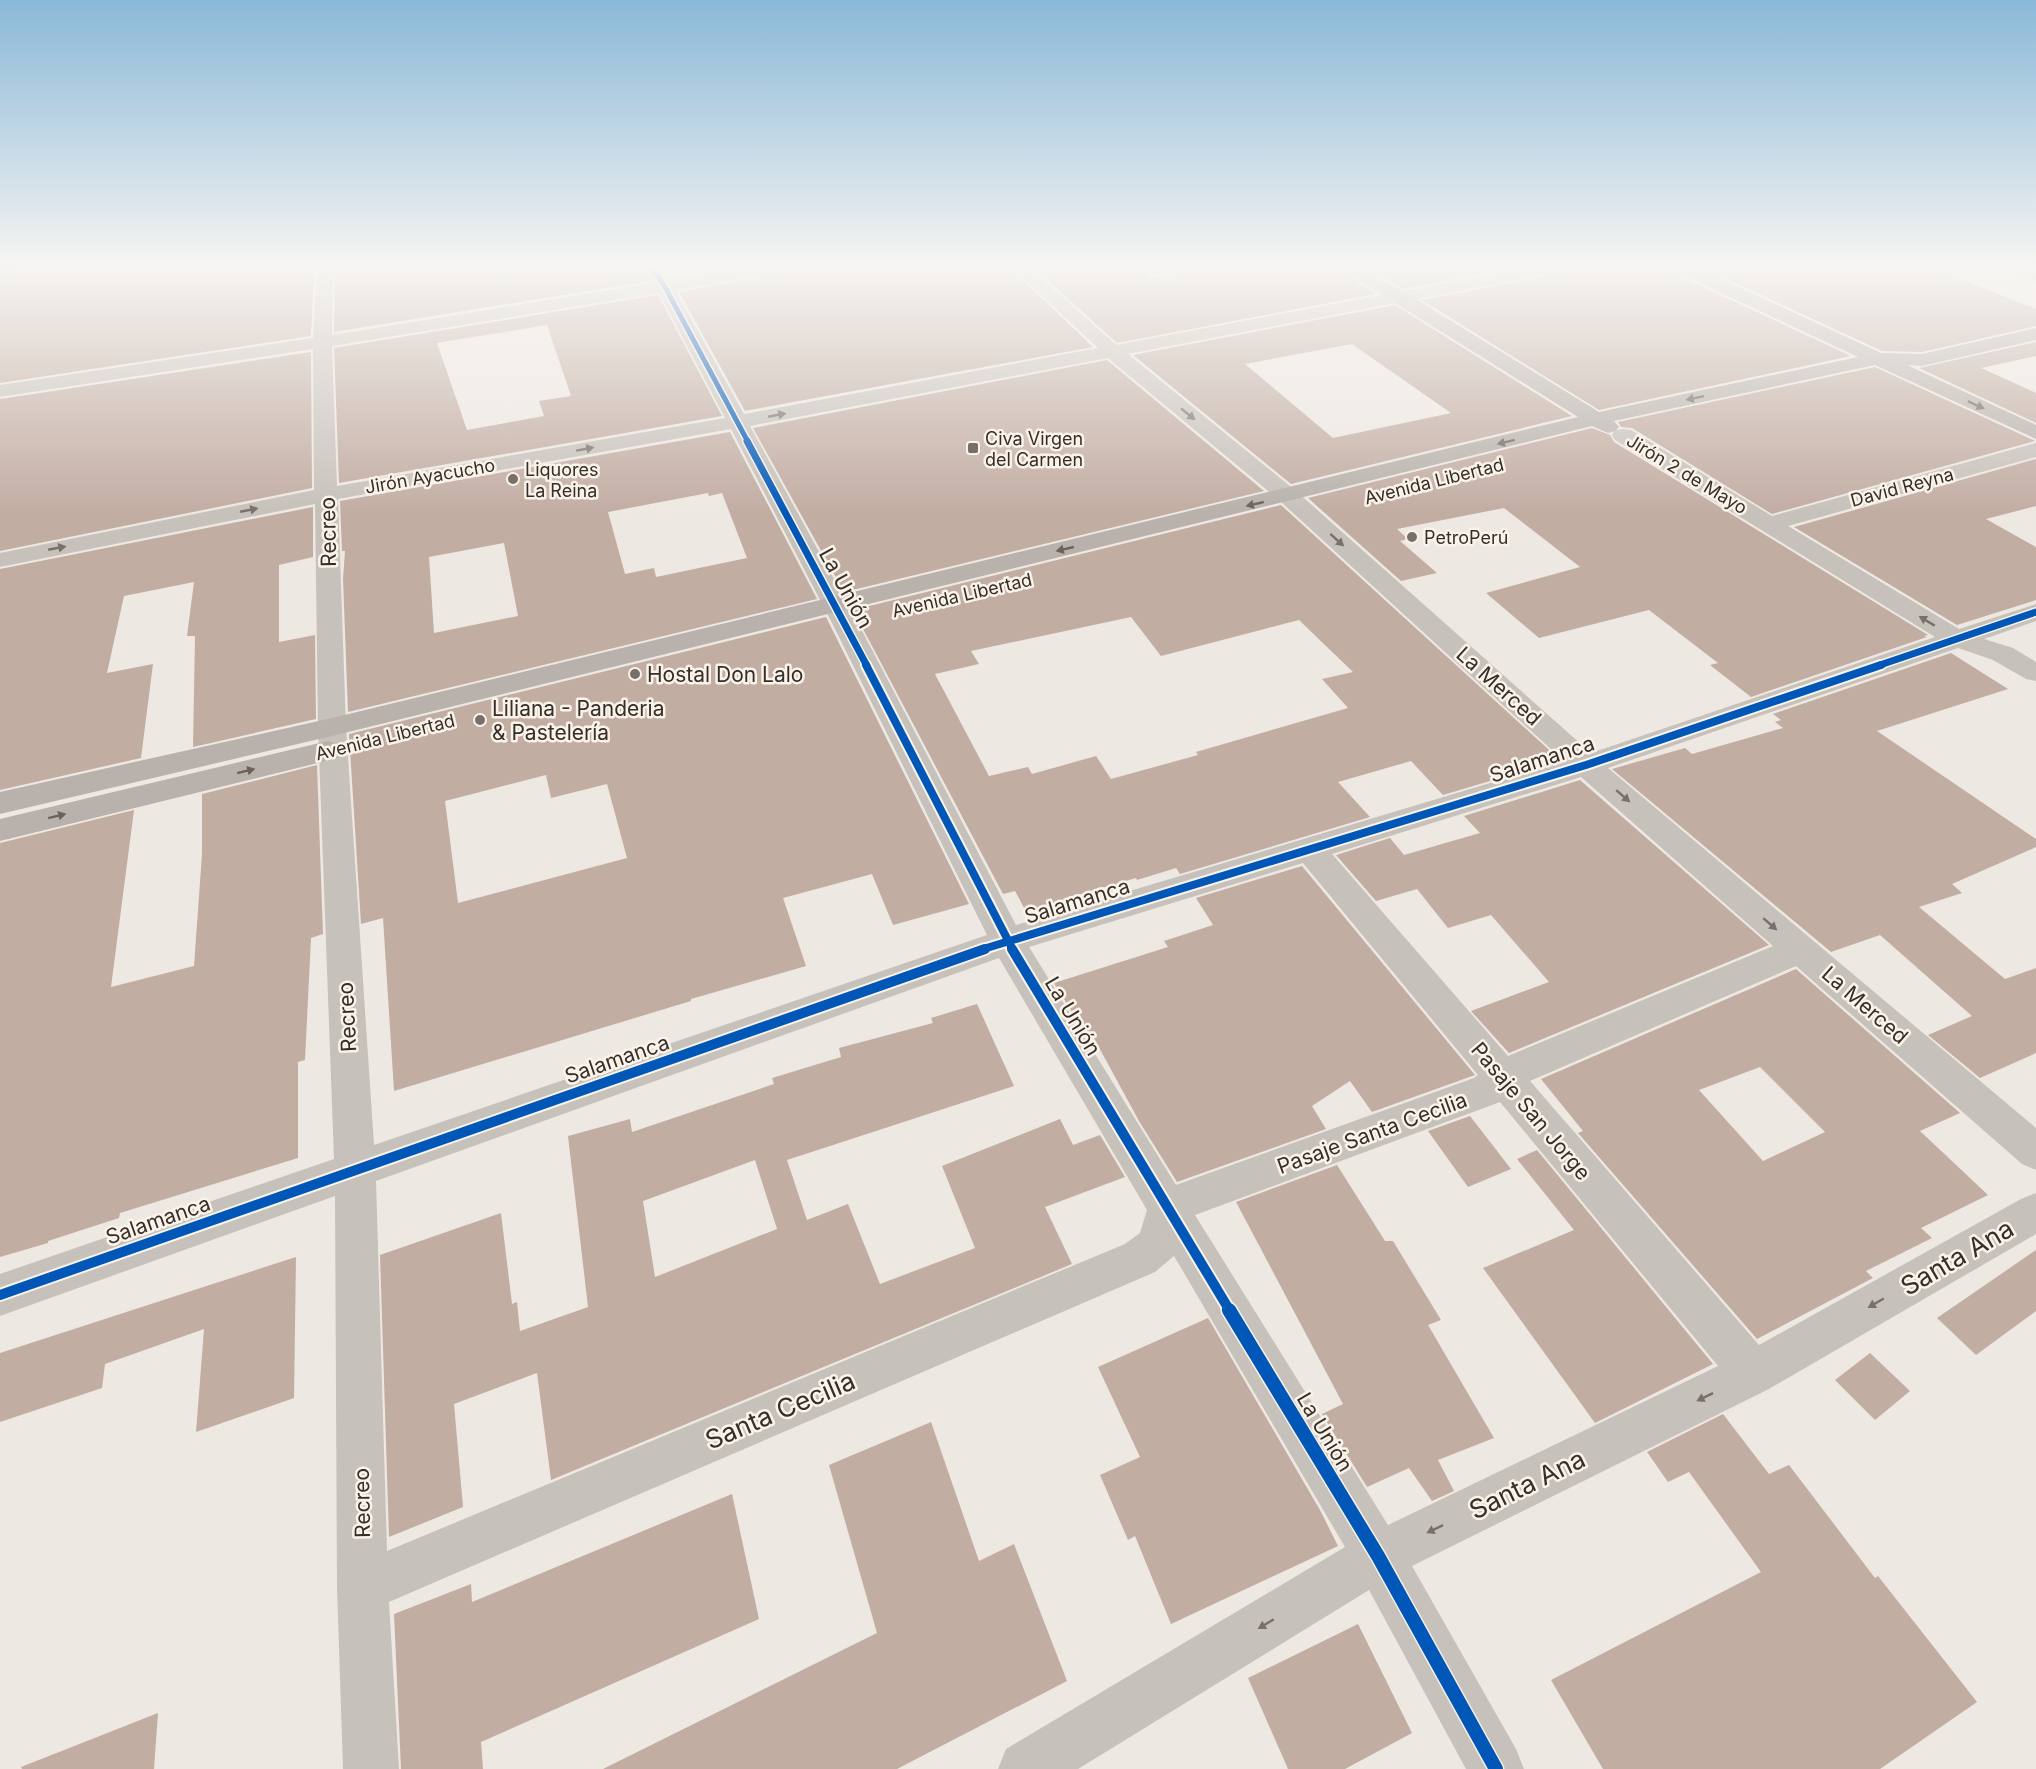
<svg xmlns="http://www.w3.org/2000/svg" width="2036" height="1769" font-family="Inter,sans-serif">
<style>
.green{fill:#cfd4bc}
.building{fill:#c2ada3;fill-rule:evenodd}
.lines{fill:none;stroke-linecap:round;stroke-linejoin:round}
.minor{fill:#c7c1bb;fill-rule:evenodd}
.tertiary{fill:#c7c1bb;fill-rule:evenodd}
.secondary{fill:#b8b1ac;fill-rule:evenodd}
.trunk{fill:#aca6a0;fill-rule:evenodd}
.cycleway-far4-casing{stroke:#faf3ea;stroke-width:8}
.cycleway-far3-casing{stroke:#faf3ea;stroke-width:10}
.cycleway-far2-casing{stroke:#faf3ea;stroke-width:12}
.cycleway-far1-casing{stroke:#faf3ea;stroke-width:14}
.cycleway-casing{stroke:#faf3ea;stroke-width:17}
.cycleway-far4{stroke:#0057b8;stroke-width:5}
.cycleway-far3{stroke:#0057b8;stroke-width:7}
.cycleway-far2{stroke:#0057b8;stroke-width:8}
.cycleway-far1{stroke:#0057b8;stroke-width:10}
.cycleway{stroke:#0057b8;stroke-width:14}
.oneway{fill:#6b625d}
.oneway2{fill:#78706b}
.poi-dot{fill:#786f6a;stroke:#faf3ea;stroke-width:2}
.labels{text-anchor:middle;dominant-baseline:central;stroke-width:5;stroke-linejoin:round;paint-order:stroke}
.far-poi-label{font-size:18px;fill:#382e29;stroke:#faf3ea;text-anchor:start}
.far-street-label{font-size:18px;fill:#382e29;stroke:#faf3ea}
.street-label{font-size:21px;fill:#382e29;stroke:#faf3ea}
.poi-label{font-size:21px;fill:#382e29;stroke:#faf3ea;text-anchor:start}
.near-street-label{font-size:26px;fill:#382e29;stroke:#faf3ea}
</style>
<rect width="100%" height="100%" fill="#eee8e2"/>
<polygon class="green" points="659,265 787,265 667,283"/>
<g class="building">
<polygon points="36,265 192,265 190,273 248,265 310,265 310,275 314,274 311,336 0,383 0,276 32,271"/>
<polygon points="386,265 640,265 650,281 334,332 335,272"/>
<polygon points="827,265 1007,265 1093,347 745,411 679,292"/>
<polygon points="1031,265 1136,265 1151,279 1227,265 1332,265 1376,294 1117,343"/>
<polygon points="1360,265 1526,265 1403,289"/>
<polygon points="1579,265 1666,265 1669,271 1851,356 1599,410 1422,300 1569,272"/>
<polygon points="1697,265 1926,265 2036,309 2036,326 1922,352 1882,351"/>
<path d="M658,295l64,121 -383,67 -5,-135zM547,325l24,71 -32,5 5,15 -77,14 -30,-87z"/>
<path d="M1395,305l177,111 -281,68 -158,-129zM1352,344l99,69 -118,25 -88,-74z"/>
<polygon points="2036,342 2036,356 1981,368 2036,393 2036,423 1919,368"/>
<polygon points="311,352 312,488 0,551 0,399"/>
<polygon points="1107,360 1264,491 844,592 753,428"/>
<polygon points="1875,367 2035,441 1772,514 1632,428 1621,427 1618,422"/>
<polygon points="1592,428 1610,435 1614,442 1928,635 1924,636 1927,637 1751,697 1710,665 1718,663 1649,610 1539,638 1486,593 1580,567 1504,508 1397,529 1408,539 1400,541 1437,573 1401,581 1308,498"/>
<path d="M730,432l87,167 -469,113 -5,-133 2,-28h-3l-2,-50zM708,493l1,3 13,-3 25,65 -91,19 -2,-9 -29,6 -17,-62zM504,543l14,73 -84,17 -5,-76z"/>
<polygon points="2036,459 2036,506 1986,519 2036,547 2036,600 1957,625 1794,527"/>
<path d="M1281,505l279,255 -117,35 -32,-34 -73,21 32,35 -190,57 -4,-6 -39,12 -1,-2 -62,18 4,8 -48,15 -15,-28 -12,3 -150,-284zM1131,617l30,39 138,-36 54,52 -31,7 26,29 -152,44 2,3 -87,24 -15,-23 -64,18 -4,-7 -39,9 -54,-102 44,-10 -8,-13z"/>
<polygon points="313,507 313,557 279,565 279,642 315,635 316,719 193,747 195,636 187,636 194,582 124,596 107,673 153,664 141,758 0,790 0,569"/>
<path d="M826,617l143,287 -76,21 -21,-51 -89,24 23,68 -115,33v2l-297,90 -11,-173 -22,6 -12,-190zM546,775l5,23 56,-14 20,74 -169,45 -13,-102z"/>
<polygon points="1951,653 2008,689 1877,731 2036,839 2036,847 1952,884 1962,893 1919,907 2005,979 2036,968 2036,1053 1980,1078 1928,1035 1972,1016 1880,935 1831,952 1612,769 1685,748 1692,754 1783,728 1775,722 1781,720 1773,714"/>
<polygon points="317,765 323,934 311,938 305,1060 298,1062 298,1158 120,1213 119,1218 48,1241 48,1243 0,1257 0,843 134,810 111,987 194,966 202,854 202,794"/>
<polygon points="1580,780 1769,945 1509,1053 1471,1011 1549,982 1491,915 1448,928 1417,889 1376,901 1336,855 1390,838 1404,855 1480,833 1464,816"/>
<polygon points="1302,866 1475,1075 1372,1112 1350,1081 1312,1106 1326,1129 1177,1182 1139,1121 1090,1031 1085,1033 1054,983 1168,947 1164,941 1213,925 1196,898"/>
<path d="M1796,969l164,144 -40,18 68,64 -67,33 11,10 -66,33 7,7 -116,61 -179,-206 5,-2 -42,-52zM1760,1067l65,65 -62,29 -64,-71z"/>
<path d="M977,1004l37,82 -227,74 20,60 41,-16 32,80 95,-36 -33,-82 118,-47 13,26 27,-10 25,42 -80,30 27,57 -521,216 -14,-107 -83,31 9,103 -74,30 -9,-282 121,-42 11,91 5,-2 3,29 68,-24 -20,-171 62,-17 2,13 142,-48 -2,-6 69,-21 -2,-9 94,-25 -2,-5zM755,1160l22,69 -122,48 -12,-76z"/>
<polygon points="1470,1116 1511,1169 1468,1187 1428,1131"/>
<polygon points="1537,1150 1713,1364 1595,1423 1483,1268 1574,1230 1517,1159"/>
<polygon points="1337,1165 1385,1241 1393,1241 1441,1320 1428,1325 1494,1438 1438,1460 1454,1491 1432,1501 1409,1468 1367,1487 1322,1414 1343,1404 1236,1202"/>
<polygon points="2036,1250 2036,1311 1976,1355 1937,1318"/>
<polygon points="296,1257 294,1398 196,1432 204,1329 105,1364 102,1388 0,1422 0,1353"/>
<polygon points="1208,1318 1320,1510 1338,1546 1171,1624 1135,1536 1128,1540 1100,1475 1140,1457 1098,1367"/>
<polygon points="1870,1353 1910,1391 1875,1420 1835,1380"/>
<polygon points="1723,1414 1769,1474 1789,1465 1875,1578 1878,1576 1977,1702 1880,1769 1603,1769 1551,1680 1761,1572 1689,1472 1668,1482 1647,1452"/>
<polygon points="931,1422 979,1561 1014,1544 1067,1681 897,1769 603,1769 877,1633 829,1465"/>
<polygon points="732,1494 759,1619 481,1742 483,1769 401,1769 394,1614 471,1584 472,1602"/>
<polygon points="1358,1624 1412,1733 1345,1769 1288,1769 1248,1678"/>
<polygon points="158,1713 154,1769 22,1769 21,1767"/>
</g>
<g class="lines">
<path class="minor" d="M317,265h16l-1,70 322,-52 -12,-18h17l10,15 94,-15h42l-8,5 -122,20 69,124 354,-66 -89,-83h18l89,80 424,-80h37l-8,5 -441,84 168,137 295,262 344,-116 -320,-197 -3,-5 3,-5 8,-1 8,1 141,86 264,-73v14l-248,69 171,103 77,-25v17l-52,18 29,9 23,14v19l-10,-2 -33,-19 -35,-12 -350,120 428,360v42l-14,-6 -226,-198 -266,115 229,264 262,-146 15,-6v41l-267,155 -357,177 104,183 8,20h-58l-97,-179 -291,179h-80l8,-20 339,-202 -171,-291 -19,16 -766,330 10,167h-56l-6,-182 -2,-391 -335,120v-42l334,-115 -16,-432 -3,-223 -315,63v-14l314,-63 -1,-141 -313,48v-12l313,-47zM659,293l66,125 -388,68 -5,-140zM1108,358l172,143 284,260 -548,164 -158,-302 -108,-197zM731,429l101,194 155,312 -613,210 -28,-418 -8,-228zM1581,777l192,169 -265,110 -176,-202zM1303,863l175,212 -4,3 -298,107 -147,-238zM999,958l148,252 -7,23 -15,11 -738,307 -11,-370zM1500,1102l218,264 -330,159 -193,-310z"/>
<polygon class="tertiary" points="1997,265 2021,265 2036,271 2036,282 1999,269"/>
<g class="secondary">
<polygon points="1334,265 1355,265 1406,293 1599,412 1858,357 1670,269 1668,265 1691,265 1881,353 1922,354 2036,328 2036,340 1922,366 1907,365 2036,425 2036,439 1875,365 1614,421 1619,427 1615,431 1608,433 1592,426 332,736 0,814 0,792 332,718 1578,417"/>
<polygon points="328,741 338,744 343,751 338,758 0,841 0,819"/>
</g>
<polygon class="trunk" points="0,265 34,265 32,269 0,274"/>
<g class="cycleway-far4-casing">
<polyline id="cycleway-far4" points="650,265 665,287 748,442"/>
</g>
<g class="cycleway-far3-casing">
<g id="cycleway-far3">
<polyline points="747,441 867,666"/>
<polyline points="1877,666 2036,612"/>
</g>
</g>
<g class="cycleway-far2-casing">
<g id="cycleway-far2">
<polyline points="866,665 1013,950"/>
<polyline points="980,950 1586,765 1881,665"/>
</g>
</g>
<g class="cycleway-far1-casing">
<g id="cycleway-far1">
<polyline points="1012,949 1230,1311"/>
<polyline points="0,1295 985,949"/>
</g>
</g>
<g class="cycleway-casing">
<polyline id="cycleway" points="1229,1310 1378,1556 1496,1769"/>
</g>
<use href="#cycleway-far4" class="cycleway-far4"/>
<use href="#cycleway-far3" class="cycleway-far3"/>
<use href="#cycleway-far2" class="cycleway-far2"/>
<use href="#cycleway-far1" class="cycleway-far1"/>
<use href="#cycleway" class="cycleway"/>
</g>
<defs><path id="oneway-solid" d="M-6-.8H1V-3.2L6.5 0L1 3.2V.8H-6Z" transform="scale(1.5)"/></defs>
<g class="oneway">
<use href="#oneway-solid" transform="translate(1695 398) rotate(168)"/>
<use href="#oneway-solid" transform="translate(1976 405) rotate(25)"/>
<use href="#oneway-solid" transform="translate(1506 442) rotate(166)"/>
<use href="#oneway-solid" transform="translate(1255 504) rotate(167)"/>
<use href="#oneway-solid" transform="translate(1065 549) rotate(167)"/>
<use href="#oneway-solid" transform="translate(246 771) rotate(-14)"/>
<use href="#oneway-solid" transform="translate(57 816) rotate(-14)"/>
</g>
<g class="oneway2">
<use href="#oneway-solid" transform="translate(1188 414) rotate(39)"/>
<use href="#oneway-solid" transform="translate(777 415) rotate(-11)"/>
<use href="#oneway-solid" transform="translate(585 449) rotate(-10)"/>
<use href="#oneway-solid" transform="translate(249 510) rotate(-11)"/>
<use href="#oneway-solid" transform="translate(1337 540) rotate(42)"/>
<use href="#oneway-solid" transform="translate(57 548) rotate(-11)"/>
<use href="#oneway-solid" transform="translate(1927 621) rotate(-149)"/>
<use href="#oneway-solid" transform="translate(1623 796) rotate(41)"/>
<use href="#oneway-solid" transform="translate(1770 924) rotate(41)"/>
<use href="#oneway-solid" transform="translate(1876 1303) rotate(150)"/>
<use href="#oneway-solid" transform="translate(1705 1397) rotate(154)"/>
<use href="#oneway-solid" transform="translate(1435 1529) rotate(154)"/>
<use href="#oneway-solid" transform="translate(1266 1624) rotate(149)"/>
</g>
<linearGradient id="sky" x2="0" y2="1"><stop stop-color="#8ab8d8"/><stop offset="0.52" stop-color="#f7f5f2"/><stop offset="1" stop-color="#f7f5f2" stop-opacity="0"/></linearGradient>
<rect width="2036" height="513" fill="url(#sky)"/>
<g class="poi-dot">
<rect x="967" y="442" width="12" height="12" rx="3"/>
<circle cx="513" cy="479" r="6"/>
<circle cx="1412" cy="537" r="6"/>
<circle cx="635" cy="674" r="6"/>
<circle cx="480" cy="720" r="6"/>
</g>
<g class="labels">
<g class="far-poi-label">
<text x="985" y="438">Civa Virgen<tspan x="985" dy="21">del Carmen</tspan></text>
<text x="525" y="469">Liquores<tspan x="525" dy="21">La Reina</tspan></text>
<text x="1424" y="537">PetroPerú</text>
</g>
<g class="far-street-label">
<text transform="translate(1687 474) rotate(31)">Jirón 2 de Mayo</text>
<text transform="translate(430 476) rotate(-10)">Jirón Ayacucho</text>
<text transform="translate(1434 481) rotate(-14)">Avenida Libertad</text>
<text transform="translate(1902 487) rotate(-15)">David Reyna</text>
<text transform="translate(962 595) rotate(-13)">Avenida Libertad</text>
<text transform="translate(385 737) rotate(-14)">Avenida Libertad</text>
</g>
<g class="street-label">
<text transform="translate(328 532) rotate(-91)">Recreo</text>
<text transform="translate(846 588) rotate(61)">La Unión</text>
<text transform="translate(1499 686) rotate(42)">La Merced</text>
<text transform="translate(1542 759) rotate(-18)">Salamanca</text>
<text transform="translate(1077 901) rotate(-17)">Salamanca</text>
<text transform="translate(1865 1005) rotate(41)">La Merced</text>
<text transform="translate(1073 1016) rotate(59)">La Unión</text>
<text transform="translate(347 1017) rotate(-93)">Recreo</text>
<text transform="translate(617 1059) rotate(-19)">Salamanca</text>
<text transform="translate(1531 1111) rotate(50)">Pasaje San Jorge</text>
<text transform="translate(1372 1133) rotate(-20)">Pasaje Santa Cecilia</text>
<text transform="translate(158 1220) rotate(-19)">Salamanca</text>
<text transform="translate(1325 1432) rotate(59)">La Unión</text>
<text transform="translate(362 1503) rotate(-91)">Recreo</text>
</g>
<g class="poi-label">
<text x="647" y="674">Hostal Don Lalo</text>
<text x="492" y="708">Liliana - Panderia<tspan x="492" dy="24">&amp; Pastelería</tspan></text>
</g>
<g class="near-street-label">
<text transform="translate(1957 1257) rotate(-30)">Santa Ana</text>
<text transform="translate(780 1410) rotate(-23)">Santa Cecilia</text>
<text transform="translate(1527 1484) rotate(-26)">Santa Ana</text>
</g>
</g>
</svg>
